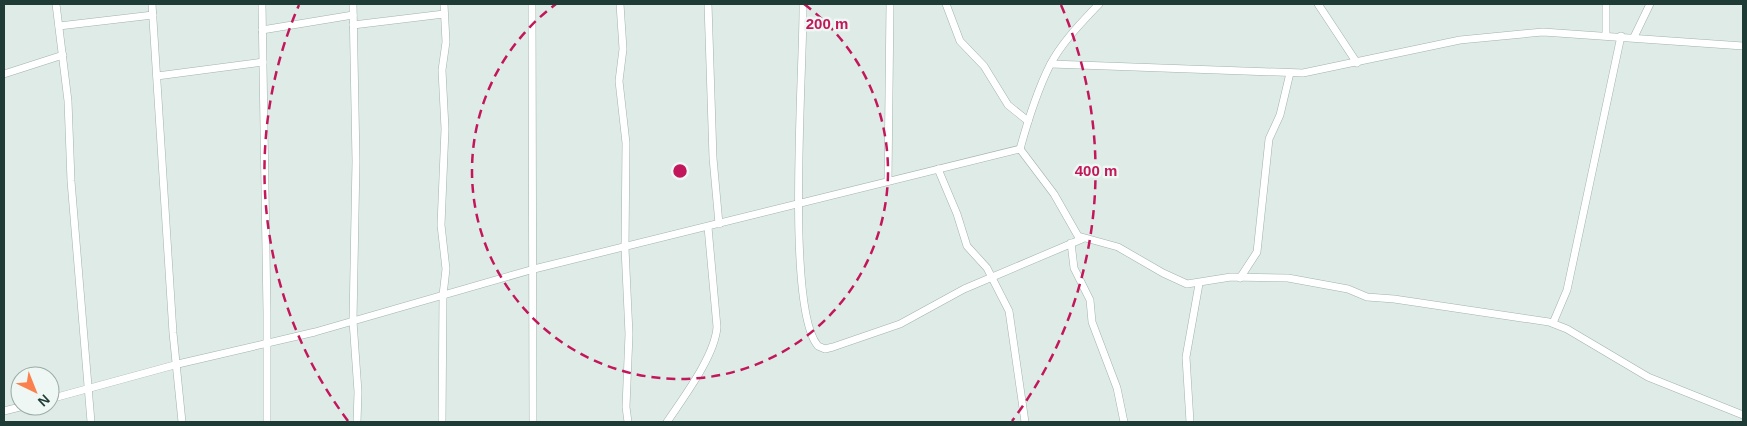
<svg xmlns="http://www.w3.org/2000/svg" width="1747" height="426" font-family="Arial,sans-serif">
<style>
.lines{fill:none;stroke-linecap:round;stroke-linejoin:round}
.minor-casing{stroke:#a1b3ad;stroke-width:8}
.minor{stroke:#fff;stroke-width:7}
.ring{fill:none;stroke:#c2185b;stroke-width:2.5;stroke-dasharray:9 6}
.centre{fill:#c2185b;stroke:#eef7f3;stroke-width:2.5}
.ring-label{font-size:15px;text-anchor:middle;font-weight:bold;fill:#c2185b;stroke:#eef7f3;stroke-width:5;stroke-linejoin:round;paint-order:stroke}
</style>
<rect width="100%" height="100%" fill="#deebe6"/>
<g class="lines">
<g class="minor-casing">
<g id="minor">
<polyline points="56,4 68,101 71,181 91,422"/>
<polyline points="152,4 173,333 182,422"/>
<polyline points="262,4 267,312 267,422"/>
<polyline points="353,4 356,161 353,321 358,392 357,422"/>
<polyline points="532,4 533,422"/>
<polyline points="620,4 623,49 619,81 626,143 625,248 629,334 626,407 628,422"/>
<polyline points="708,4 713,158 719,224"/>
<path d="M803,4c1,61 -18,304 15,342l7,3 8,-2 67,-23 64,-35 118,-50"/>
<polyline points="946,4 960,41 984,66 1008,105 1028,121"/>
<polyline points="1318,4 1357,63"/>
<polyline points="353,25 444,14"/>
<polyline points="59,26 153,15"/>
<polyline points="262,30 353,15"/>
<polyline points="1606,35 1606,4"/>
<polyline points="1634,37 1650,4"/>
<polyline points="1051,64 1303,73 1460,40 1543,32 1743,46"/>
<polyline points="4,74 63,55"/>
<polyline points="157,76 263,62"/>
<polyline points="1020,149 1054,194 1078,236 1118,247 1163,273 1187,284 1231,277 1288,278 1348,289 1367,297 1394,299 1549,322 1567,329 1648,377 1743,415"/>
<path d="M1020,149c8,-29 17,-58 30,-84 12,-23 32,-43 49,-61"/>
<polyline points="938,169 957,214 967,246 987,268 1009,311 1025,422"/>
<polyline points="888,181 890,4"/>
<polyline points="1071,243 1074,268 1090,300 1092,322 1117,388 1124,422"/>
<polyline points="1240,278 1257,252 1269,139 1280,115 1290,73"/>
<polyline points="1553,323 1567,290 1621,36"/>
<polyline points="50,399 178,364 315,332 534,269 1020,149"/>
<polyline points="4,411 24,406"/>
<polyline points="442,422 443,295 446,269 441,225 445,129 442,70 446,42 444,4"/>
<path d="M667,422c16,-24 48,-66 50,-95l-9,-100"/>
<polyline points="1190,422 1186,357 1199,284"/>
</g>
</g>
<use href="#minor" class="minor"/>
</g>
<g class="ring">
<path d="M804 4A208 208 0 1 1 556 4"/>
<path d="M348 421A416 416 0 0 1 299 5M1061 5A416 416 0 0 1 1012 421"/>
</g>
<circle cx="680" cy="171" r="8" class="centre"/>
<g class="ring-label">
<text x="827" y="29">200 m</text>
<text x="1096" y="176">400 m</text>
</g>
<rect width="1747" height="426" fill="none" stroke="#1e3b35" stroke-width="10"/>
<g transform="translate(35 391) rotate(137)"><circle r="24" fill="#eef7f3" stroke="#9baca7"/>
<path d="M0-4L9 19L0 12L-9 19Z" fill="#fa814d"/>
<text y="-8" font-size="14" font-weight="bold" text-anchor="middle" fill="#1e3b35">N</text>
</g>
</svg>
